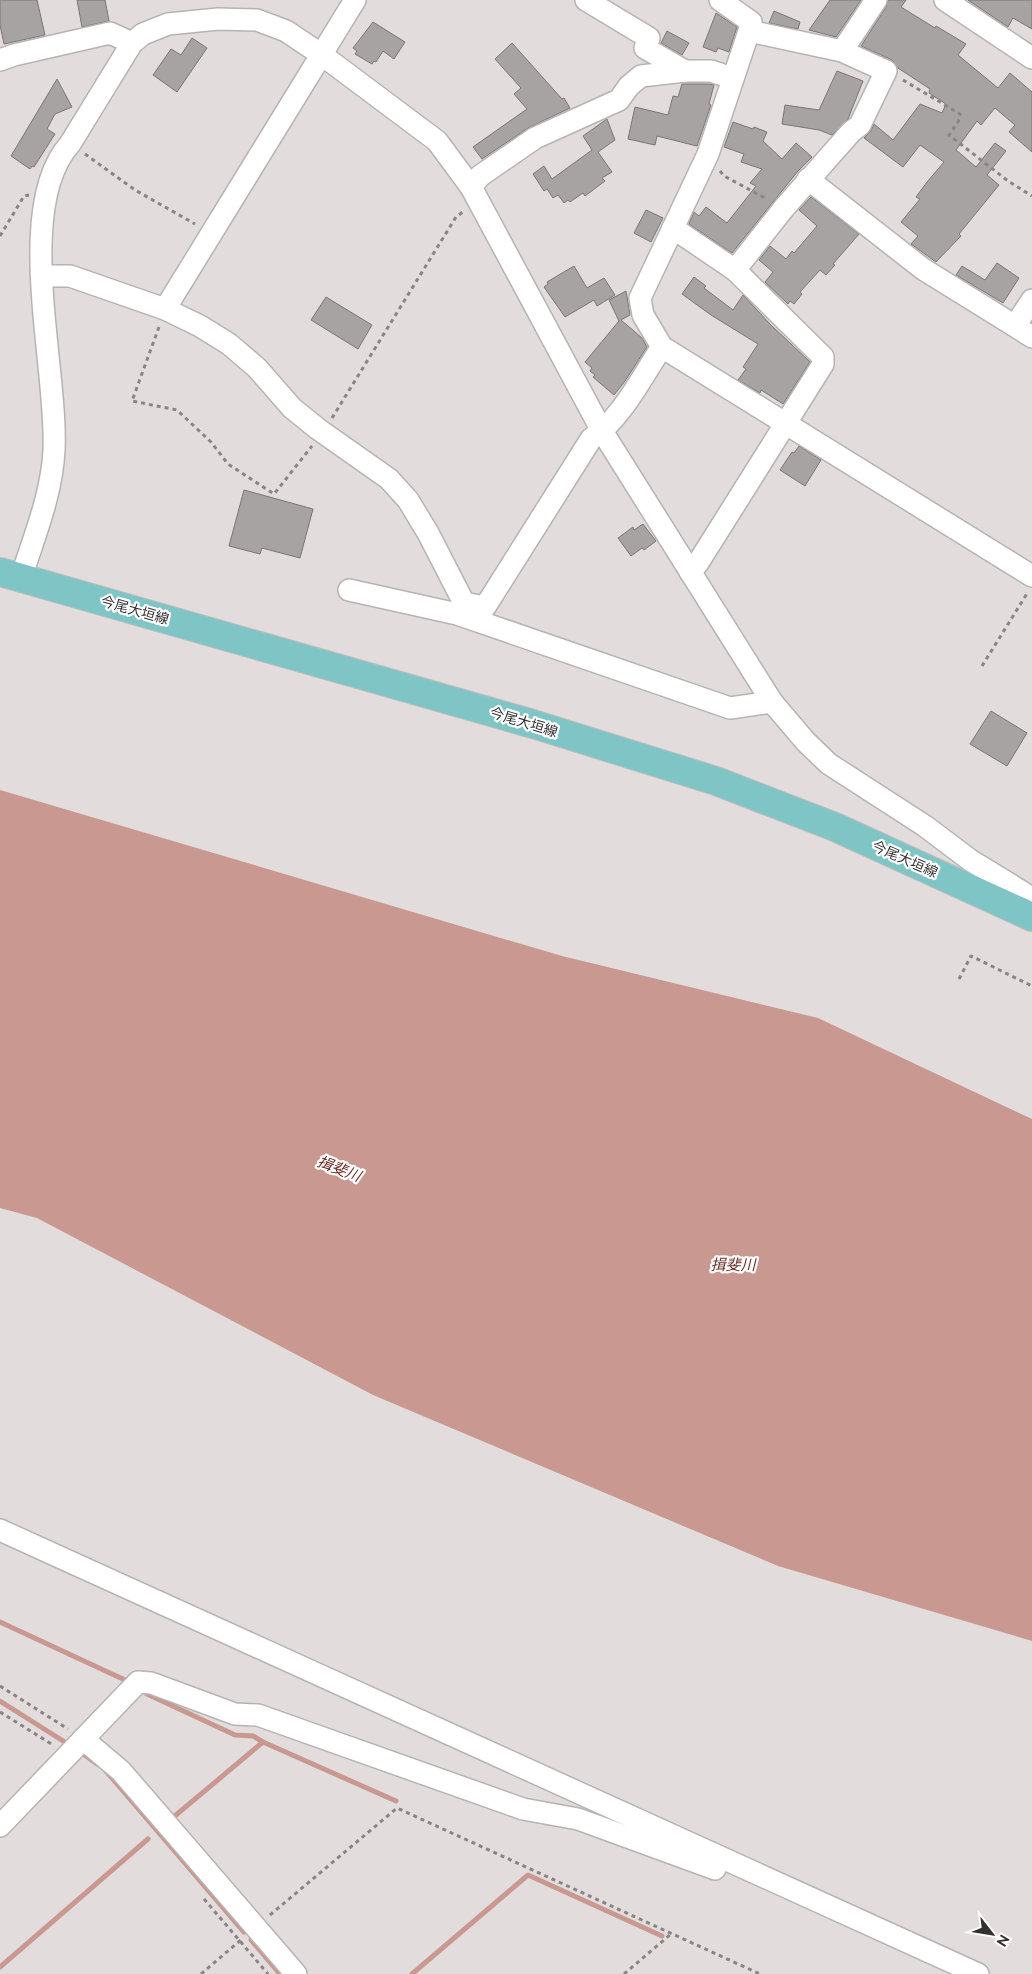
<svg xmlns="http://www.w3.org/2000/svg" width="1032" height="1974" font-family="Raleway,'Noto Sans JP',sans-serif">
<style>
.water{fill:#c99890}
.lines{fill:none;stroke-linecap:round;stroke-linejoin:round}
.stream{stroke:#c99890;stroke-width:5}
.building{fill:#a7a3a2;stroke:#7a7675}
.minor-casing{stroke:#b7b3b2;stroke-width:24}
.major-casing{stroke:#bdbdbd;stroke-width:30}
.path{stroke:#888584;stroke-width:3;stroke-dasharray:4 4;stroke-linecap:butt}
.minor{stroke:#fff;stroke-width:21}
.major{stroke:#80c5c5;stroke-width:28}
.labels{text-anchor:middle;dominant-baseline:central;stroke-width:4.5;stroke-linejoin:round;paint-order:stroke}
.street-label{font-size:14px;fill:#323130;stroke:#fff}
.water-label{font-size:15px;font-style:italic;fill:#6c2e26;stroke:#fff}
</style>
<rect width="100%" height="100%" fill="#e2dddc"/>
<polygon class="water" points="0,790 562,956 818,1018 1032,1119 1032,1641 778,1566 373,1395 37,1218 0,1208"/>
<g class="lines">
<g class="stream">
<polyline points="0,1622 125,1680"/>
<polyline points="147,1694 235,1735 253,1736 263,1742 170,1820"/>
<polyline points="0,1701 71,1746"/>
<polyline points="263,1742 396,1801"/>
<polyline points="82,1753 97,1764"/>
<polyline points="106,1771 244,1932"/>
<polyline points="251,1940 280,1974"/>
<polyline points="0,1967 148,1839"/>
<polyline points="412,1974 528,1875 662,1936"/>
</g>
</g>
<g class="building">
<polygon points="0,0 37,0 45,35 4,44 0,25"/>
<polygon points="77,0 105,0 109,21 82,27"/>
<polygon points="830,0 861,0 836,37 809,30"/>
<polygon points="888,0 906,0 901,7 935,28 936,26 966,44 958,55 998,88 1010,73 1032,92 1032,152 1009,132 1015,125 995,108 981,125 977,121 956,150 976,167 995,143 1006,151 987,175 999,185 959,234 961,236 936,262 911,244 918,236 901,222 920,199 916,197 927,182 944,162 920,145 903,167 864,138 871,131 874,124 893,140 920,104 942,113 946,104 929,93 930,89 898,68 892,60 861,46 886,7"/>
<polygon points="968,0 1032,0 1032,29 1013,18 1008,27"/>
<polygon points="774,11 800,22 798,29 769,23"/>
<polygon points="716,13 737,27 729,52 718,48 716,52 703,47"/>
<polygon points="373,22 405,42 394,59 383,51 376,62 374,61 372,64 355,54 357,51 353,48"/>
<polygon points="667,31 689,43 682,55 661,43"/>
<polygon points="192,38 207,48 177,92 153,75 171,49 181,55"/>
<polygon points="512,43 562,99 564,98 570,108 528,128 482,159 473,147 527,109 514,94 521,88 495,59"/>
<polygon points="837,71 863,81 848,119 832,135 819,130 782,124 785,105 819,110"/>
<polygon points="57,79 72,107 55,114 47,129 55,134 34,167 32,166 30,169 11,156"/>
<polygon points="682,84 709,84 714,85 709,104 711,105 697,146 657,136 655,145 628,139 635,107 668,115 673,96 678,97"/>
<polygon points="607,119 615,140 598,152 612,172 602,178 605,181 585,196 583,193 570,202 568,200 564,203 558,195 553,198 547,189 544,191 533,174 544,166 552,179 592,150 583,136"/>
<polygon points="733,122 753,129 754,127 767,132 763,141 782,159 796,143 812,157 798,171 732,253 689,224 694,212 699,216 706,207 727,223 756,186 750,183 762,169 741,162 744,154 724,147"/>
<polygon points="811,197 859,234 833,264 835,265 826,275 820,270 800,292 802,294 794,304 790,301 788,304 765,282 773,272 759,260 770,246 786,259 792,251 794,253 817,226 799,210"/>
<polygon points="646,210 663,218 651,242 634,233"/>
<polygon points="997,263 1019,278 1003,303 956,275 962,266 985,280"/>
<polygon points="574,266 587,288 604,278 615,295 597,306 594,300 565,317 544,287 548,284 547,282"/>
<polygon points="694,277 706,286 704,288 733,310 743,295 771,325 810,362 783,404 761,390 760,393 738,380 746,369 743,367 758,344 711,315 682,294"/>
<polygon points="626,291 630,315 621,320 642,338 647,347 625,381 614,395 593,377 595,375 590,371 592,368 585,362 619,321 609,300"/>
<polygon points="326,297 372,325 358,349 311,320"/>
<polygon points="799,446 821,460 805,486 780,470 792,452 794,453"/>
<polygon points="244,490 313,509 300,558 262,548 260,554 229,546"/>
<polygon points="643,524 656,541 644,550 642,548 631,556 618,538 633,527 634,530"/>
<polygon points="991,711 1027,733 1007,766 970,744"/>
</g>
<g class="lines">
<g class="minor-casing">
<g id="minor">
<polyline points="586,0 649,38 645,48 685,71"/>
<polyline points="720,0 751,22 749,31 708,154 640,298 643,315 662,347 1032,576"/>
<polyline points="945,0 1032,58"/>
<polyline points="842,51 876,0"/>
<polyline points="0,60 14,55 110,33 132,43"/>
<polyline points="808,179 923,269 1015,326"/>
<polyline points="471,187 480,176 535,138 619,100 629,86 641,76 685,71 711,71 732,78"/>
<polyline points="673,228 735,270 823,357 823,364 698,563 690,572"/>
<polyline points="735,270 784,208 851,132 860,125 886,71 842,51 749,31"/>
<path d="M42,276h28l95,33 35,17 29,18 28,24 35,40 26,21 71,50 19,21 20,33 36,70 21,4 106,-168c31,-21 50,-61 71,-92"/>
<polyline points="1032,300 1015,326 1032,337"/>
<polyline points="165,309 355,0"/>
<path d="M21,578c13,-41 31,-84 33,-128 4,-81 -41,-243 16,-306l62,-101 11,-9 25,-10 50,-5 39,1 29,11 36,24 115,86 34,46 131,244 170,271 34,40 23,22 96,62 45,34 62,38"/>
<polyline points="349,590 457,614 730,708 772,702"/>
<polyline points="0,1530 978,1974"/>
<polyline points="83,1739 121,1771 296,1974"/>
<polyline points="0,1826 138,1682 151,1683 235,1714 258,1715 523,1809 578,1819 715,1869"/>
</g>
</g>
<g class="major-casing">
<polyline id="major" points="0,572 533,724 716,781 835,827 1032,917"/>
</g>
<g class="path">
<polyline points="903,80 960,114 958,122 949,135 1008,181 1032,196"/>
<polyline points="85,154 135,190 195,224"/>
<polyline points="720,171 724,176 767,199"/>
<polyline points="0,236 24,196 29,195"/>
<polyline points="159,327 132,401 177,410 211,442 228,464 274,494 312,446"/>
<polyline points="332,418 456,217 464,211"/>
<polyline points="982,666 1028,592"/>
<polyline points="959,979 971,956 1032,986"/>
<polyline points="0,1686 68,1729"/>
<polyline points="0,1712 53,1745"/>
<polyline points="204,1899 268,1974"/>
<polyline points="270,1915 397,1808 760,1974"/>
<polyline points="201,1974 242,1939"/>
<polyline points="624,1974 671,1934"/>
</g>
<use href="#minor" class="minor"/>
<use href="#major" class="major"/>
</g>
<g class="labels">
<g class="street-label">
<text transform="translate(135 610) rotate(16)">今尾大垣線</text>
<text transform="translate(524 722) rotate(17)">今尾大垣線</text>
<text transform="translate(905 859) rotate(24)">今尾大垣線</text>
</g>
<g class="water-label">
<text transform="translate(339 1169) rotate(21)">揖斐川</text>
<text x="733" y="1265">揖斐川</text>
</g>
</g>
<g transform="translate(992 1934) rotate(121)" stroke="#ffffff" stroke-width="4" paint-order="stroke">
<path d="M0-4L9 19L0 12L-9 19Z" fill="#323130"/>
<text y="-8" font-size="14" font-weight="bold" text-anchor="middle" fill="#323130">N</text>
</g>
</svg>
